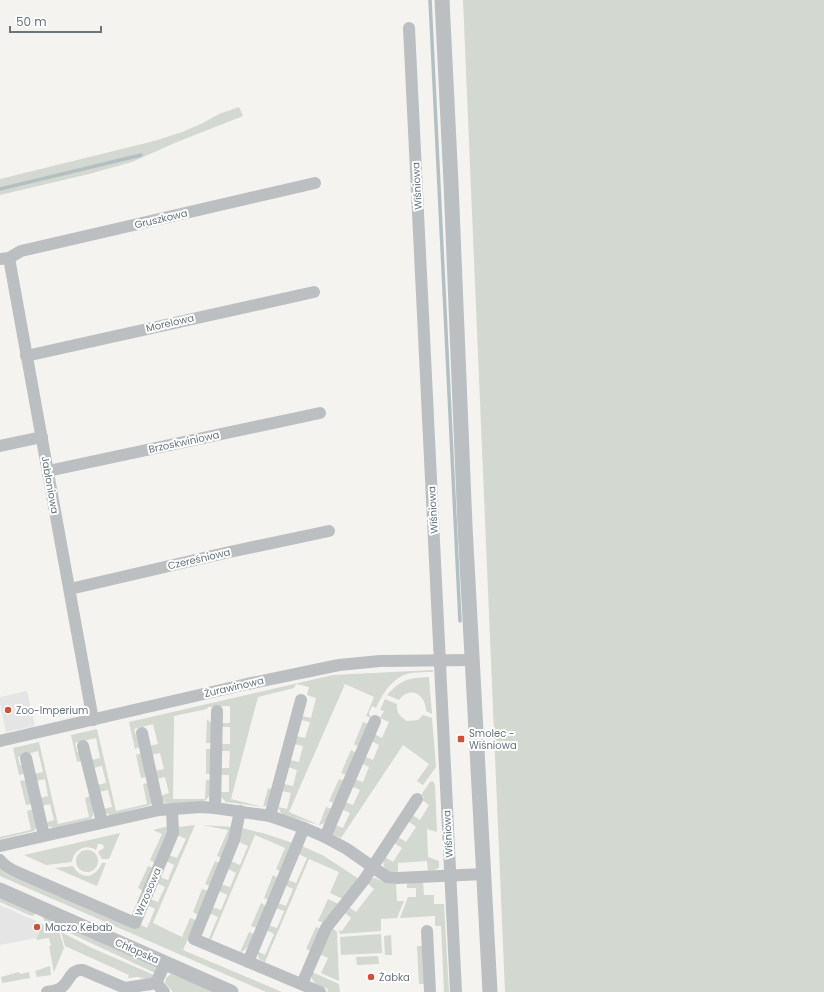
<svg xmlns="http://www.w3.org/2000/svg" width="824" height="992" font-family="Poppins,sans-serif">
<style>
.built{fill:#e4e5e4}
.green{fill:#d3d8d0}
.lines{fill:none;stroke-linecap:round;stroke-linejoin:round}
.stream{stroke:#b3bfc2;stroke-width:3.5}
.minor{stroke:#bbbfc2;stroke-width:12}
.tertiary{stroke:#bbbfc2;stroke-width:15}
.poi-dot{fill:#cc5238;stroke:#fff;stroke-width:1.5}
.labels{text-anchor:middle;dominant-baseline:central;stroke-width:4;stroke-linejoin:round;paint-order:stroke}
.street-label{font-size:10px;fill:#66757e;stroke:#fff}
.poi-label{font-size:10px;fill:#66757e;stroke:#fff;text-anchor:start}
</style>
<rect width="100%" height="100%" fill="#f4f3f0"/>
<g class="built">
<polygon points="27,691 35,726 6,732 0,703 0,697"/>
<polygon points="0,905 43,924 37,938 0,945"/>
</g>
<g class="green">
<polygon points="463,0 824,0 824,992 505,992"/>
<polygon points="239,107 243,116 177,142 132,162 89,174 0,195 0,179 154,141 182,132 201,124 219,114"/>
<path d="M433,670v2c-8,0 -15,0 -22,1 -18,3 -28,20 -35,35l-4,-2 -3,7 2,5 -5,-2 8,-19 -29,-13 -56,128 30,13 7,-18 6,2c-3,7 -5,15 -13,16l-35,-10 -3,-2 -3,-6 9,2 4,-16 -9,-2 2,-7 9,2 4,-16 -9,-3 2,-7 9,2 4,-16 -9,-2 2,-8 9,2 5,-16 -9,-2 1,-4 9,2 5,-20 -9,-3 2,-8 -13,-3 -2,4 -36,9 -27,102 32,8 5,-19 5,2c-2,6 -3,15 -10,17l-37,-5 -5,-5 -1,-5h9v-17h-9l1,-7h8l1,-17h-9v-7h9v-17h-9v-4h9v-17l-22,1 -1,2 -33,7 -1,83h32l1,-19h5l-1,15 -5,6 -38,3 -4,-3 -3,-5 9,-3 -4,-16 -8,2 -2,-8 9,-2 -4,-16 -9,2 -2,-9 9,-2 -5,-20 -19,5 6,18 -5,2 -6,-27 204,-47z"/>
<path d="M429,677l3,37 -6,-3c0,-17 -16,-26 -27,-11l-12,-5c15,-16 21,-17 42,-18z"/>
<path d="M385,699l12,5c-1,8 3,13 10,17l11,-1 5,-5 9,3 4,49 -13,18 -6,-4 12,-17 -26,-19 -62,93 -8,-4v-5l2,-4 8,3 7,-15 -9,-4 4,-7 8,3 7,-15 -9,-4 3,-7 9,3 6,-15 -8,-4 3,-7 9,4 6,-15 -8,-4 3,-7 8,4 7,-16 -9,-4 4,-7 -4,-1z"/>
<polygon points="207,719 211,723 211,743 206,743"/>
<polygon points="363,722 368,724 359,747 354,744"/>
<polygon points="97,729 116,811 147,804 143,784 148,783 151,802 150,805 111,815 105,813 103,809 112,807 108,790 99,792 97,785 106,783 102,766 93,768 92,760 100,758 96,738 75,743 77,752 80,752 82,761 77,762 71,735"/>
<path d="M39,742l19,82 31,-7 -4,-19 5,-2c2,7 6,16 1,23l-37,9 -6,-2 -3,-3 9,-3 -4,-16 -9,2 -1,-8 8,-2 -3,-17 -9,2 -2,-7 9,-2 -5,-21 -20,6 2,8h2l2,9 -5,1 -6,-27z"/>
<rect x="206" y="749" width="5" height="25"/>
<polygon points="351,750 356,753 346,775 341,773"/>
<polygon points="141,753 146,777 141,778 136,755"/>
<polygon points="339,779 344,781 334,803 329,801"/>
<polygon points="26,780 31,804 26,805 20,781"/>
<path d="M433,781l2,4 2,47 -10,-3 1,28 11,4v7l-5,2 -6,1 -1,-10 -29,2v9l-10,-1c-5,-4 -6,-8 -3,-14l8,5 9,-14 -8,-5 4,-6 8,5 10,-15 -8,-6 4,-6 8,5 9,-15 -7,-5 2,-3 -3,-2 9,-13z"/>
<polygon points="33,809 37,827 34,831 0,839 0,837 31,830 27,811"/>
<polygon points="195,825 153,923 182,937 190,918 196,920 183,950 282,992 266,992 0,876 0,869 8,875 136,929 139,924 147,928 155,909 147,905 150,899 158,902 165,887 157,883 159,877 168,880 174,865 166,861 169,855 177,858 186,839 177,835 178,827"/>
<polygon points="202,825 233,827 222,858 217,856 228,830"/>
<polygon points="169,826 169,830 155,863 150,860 162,834 153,830"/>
<polygon points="242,828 266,834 293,843 281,872 276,869 285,848 255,835 211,940 209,938 218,917 209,913 212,907 221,910 227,895 219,891 221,884 230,887 236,873 228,869 231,861 240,865 248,846 239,842"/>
<path d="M120,833l-11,26h-7l-4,-7 6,-4 -1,-3 -2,-1h-3l-2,6c-10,-7 -23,0 -24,12l-26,3 -22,-10z"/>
<polygon points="302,846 324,856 359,879 343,899 330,893 339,872 309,859 265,962 259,959 257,951 265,955 274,934 266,930 268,925 277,928 284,911 276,908 278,903 286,906 293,889 285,885 288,880 296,883 307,858 299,854"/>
<circle cx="87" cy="861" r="11"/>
<polygon points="215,861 220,863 210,886 205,884"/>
<path d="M102,863h4l-9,23 -42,-18 18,-2c9,15 22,12 29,-3z"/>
<polygon points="148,866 153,868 143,891 138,888"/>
<polygon points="273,875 278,878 269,900 264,898"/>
<polygon points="375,878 384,882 396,884 397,901 404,901 397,918 381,919 381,931 340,934 339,930 342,931 351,918 345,913 349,907 356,912 374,889 367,883 370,879"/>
<polygon points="423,882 424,895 434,895 434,904 444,904 449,992 444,992 441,926 435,926 435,916 400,918 408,897 416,897 416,888 407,888 407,883"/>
<polygon points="202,889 208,891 198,915 193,912"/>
<polygon points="0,897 36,913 33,916 29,915 0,902"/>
<polygon points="328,899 339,904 324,923 318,921"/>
<polygon points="261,903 266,906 257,928 251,926"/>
<polygon points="43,916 156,967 155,973 44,921"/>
<polygon points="43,924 59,931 64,948 54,972 49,946 51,946 49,938 36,940"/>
<polygon points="316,927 321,929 311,951 306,949"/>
<polygon points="332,928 337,932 339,981 321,973 328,958 319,954"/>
<path d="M61,932l31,16 62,27c-5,6 -9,4 -16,2 -3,0 -7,1 -10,1l1,-3 -64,-29z"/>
<path d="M249,932l5,2c-3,7 -5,16 -14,18z"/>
<polygon points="381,934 382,953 341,955 340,937"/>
<polygon points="391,935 392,955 385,955 384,936"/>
<polygon points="417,946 423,946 425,984 419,984"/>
<polygon points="378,956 379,964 357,965 356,957"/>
<polygon points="50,966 51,975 37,977 35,971"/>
<polygon points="19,972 20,974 29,972 30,978 2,983 1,977"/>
<path d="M312,972l27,12 1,8h-13l1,-3c-9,-4 -18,-5 -16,-17z"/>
<polygon points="171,974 217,992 173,992 165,983 166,978"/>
</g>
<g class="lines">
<g class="stream">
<polyline points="430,0 460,621"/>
<polyline points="0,189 141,155"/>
</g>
<g class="minor">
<polyline points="409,28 456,992"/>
<polyline points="9,258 21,251 315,183"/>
<polyline points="0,259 9,258 93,720"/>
<polyline points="26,356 314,292"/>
<polyline points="0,446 42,437"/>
<polyline points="48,471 320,413"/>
<polyline points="70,589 225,553 329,531"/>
<polyline points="142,733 159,810"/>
<polyline points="0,741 247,684 339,665 380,661 472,660"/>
<polyline points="83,746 102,822"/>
<polyline points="26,758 44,835"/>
<polyline points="215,808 217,711"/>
<polyline points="240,811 234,840 194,939 320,992"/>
<polyline points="270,816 301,700"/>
<polyline points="325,837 375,721"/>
<polyline points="0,846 159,810 201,807 215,808 270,816 304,828 325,837 347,849 387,877 397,878 484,874"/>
<path d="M0,860c4,6 12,10 19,13l116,50 38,-90 -1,-24"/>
<polyline points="427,931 430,992"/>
<polyline points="248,962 304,828"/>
<polyline points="157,981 158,985 164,992"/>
<polyline points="302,984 326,928 364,880 417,799"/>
<path d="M47,992c5,-1 11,-1 15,-5 8,-6 8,-18 21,-17l42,18 26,-4 6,-3 8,-18"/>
</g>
<g class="tertiary">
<polyline points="442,0 451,183 465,526 490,992"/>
<polyline points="0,890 231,992"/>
</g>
</g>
<g class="poi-dot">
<circle cx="8" cy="710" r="4"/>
<rect x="457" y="735" width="8" height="8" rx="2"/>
<circle cx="37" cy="927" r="4"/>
<circle cx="371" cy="977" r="4"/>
</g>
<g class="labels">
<g class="street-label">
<text transform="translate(417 186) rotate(-93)">Wiśniowa</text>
<text transform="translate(161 219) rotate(-13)">Gruszkowa</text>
<text transform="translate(170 323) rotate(-13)">Morelowa</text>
<text transform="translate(184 442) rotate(-12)">Brzoskwiniowa</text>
<text transform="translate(50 485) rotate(80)">Jabłoniowa</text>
<text transform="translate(433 510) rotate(-93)">Wiśniowa</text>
<text transform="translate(199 559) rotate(-13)">Czereśniowa</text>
<text transform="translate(234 687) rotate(-13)">Żurawinowa</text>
<text transform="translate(448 834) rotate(-93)">Wiśniowa</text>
<text transform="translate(148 892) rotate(-67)">Wrzosowa</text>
<text transform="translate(137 951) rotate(24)">Chłopska</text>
</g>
<g class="poi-label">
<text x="16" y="710">Zoo-Imperium</text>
<text x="469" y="733">Smolec -<tspan x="469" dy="12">Wiśniowa</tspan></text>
<text x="45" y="927">Maczo Kebab</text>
<text x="379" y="977">Żabka</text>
</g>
</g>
<path d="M10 26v6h91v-6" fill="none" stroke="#66757e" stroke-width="2"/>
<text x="16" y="26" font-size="12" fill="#66757e" stroke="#ffffff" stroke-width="3" paint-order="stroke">50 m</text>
</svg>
